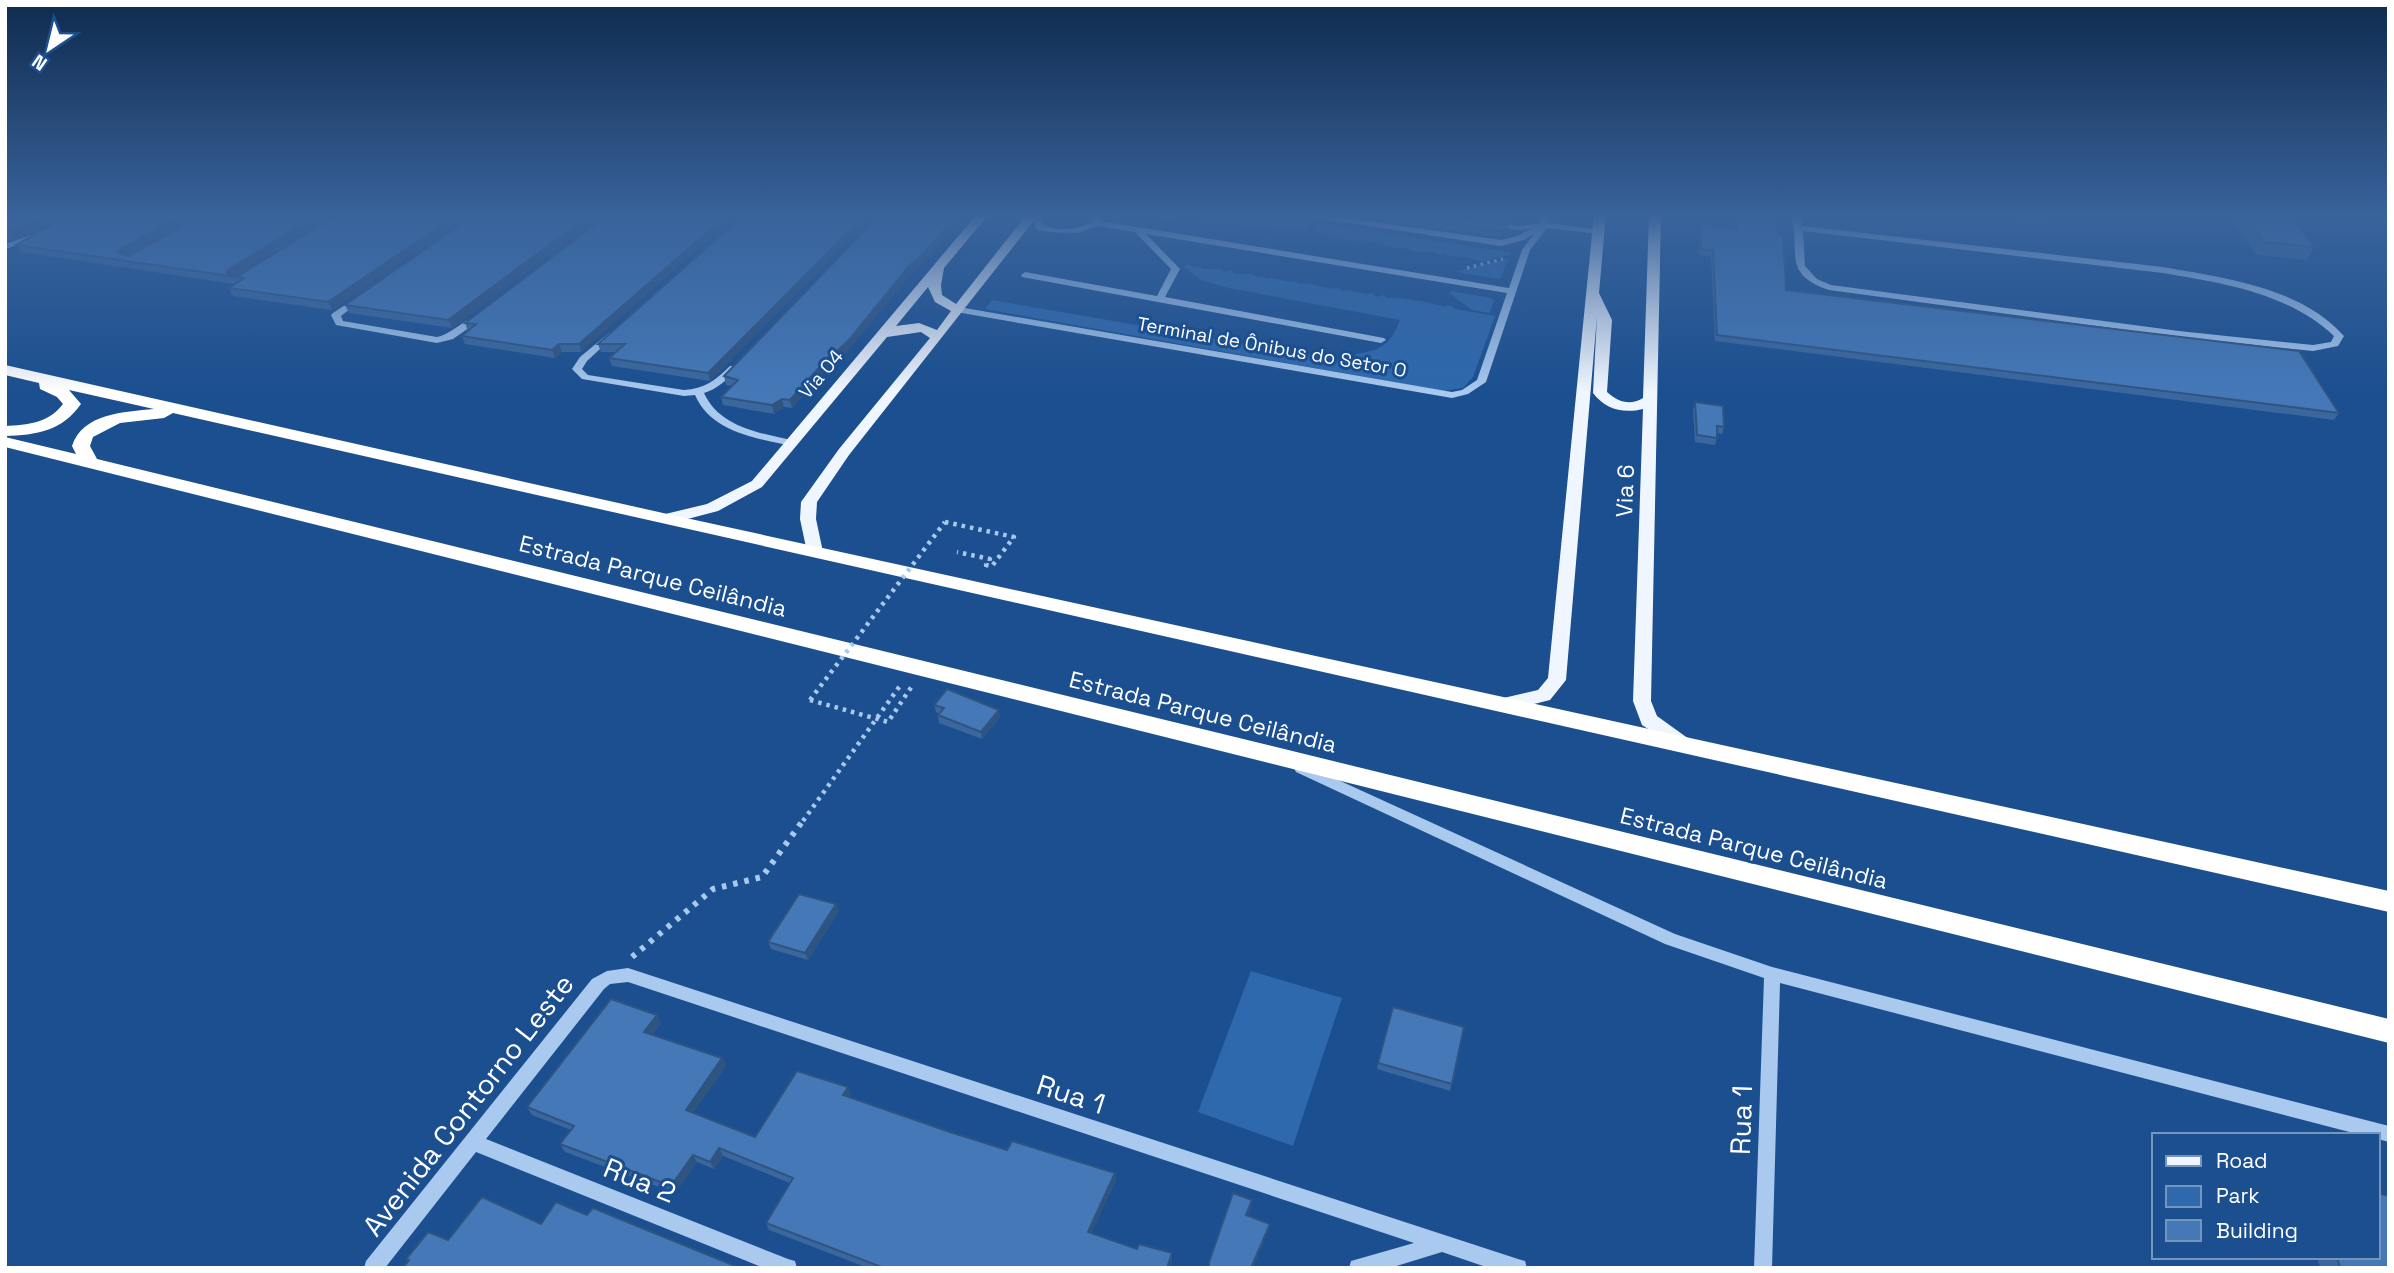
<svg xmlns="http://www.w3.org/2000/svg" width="2394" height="1273" font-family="'Space Grotesk',sans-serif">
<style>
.green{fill:#2e69ad}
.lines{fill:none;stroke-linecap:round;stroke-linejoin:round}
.path-far2{stroke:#a9c9ee;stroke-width:3.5;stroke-dasharray:2.5 4.5;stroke-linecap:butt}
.path-far1{stroke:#a9c9ee;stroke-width:4.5;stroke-dasharray:3.5 5;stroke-linecap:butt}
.path{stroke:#a9c9ee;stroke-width:6;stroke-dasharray:4.5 7;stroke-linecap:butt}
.minor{fill:#a9c9ee;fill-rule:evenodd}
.major{fill:#f0f6ff;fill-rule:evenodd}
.highway{fill:#fff;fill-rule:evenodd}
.path-bridge{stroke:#a9c9ee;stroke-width:4.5;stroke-dasharray:3.5 5;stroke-linecap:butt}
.wall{fill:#3a679d}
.shaded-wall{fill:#305480}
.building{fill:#4478b7;stroke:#305480;stroke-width:2}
.labels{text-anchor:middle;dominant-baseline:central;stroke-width:6;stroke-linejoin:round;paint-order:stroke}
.far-street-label{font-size:19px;fill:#fff;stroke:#1b4f8f}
.street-label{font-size:23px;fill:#fff;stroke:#1b4f8f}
.near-street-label{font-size:28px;fill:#fff;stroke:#1b4f8f}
</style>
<rect width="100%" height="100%" fill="#1b4f8f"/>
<g class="green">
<path d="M1196,214h66l48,7 -5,9c-14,4 -69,-6 -84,-9 -7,-1 -12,-4 -20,-2z"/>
<polygon points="1318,223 1508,252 1511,253 1510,255 1481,262 1466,257 1449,256 1445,253 1438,255 1434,252 1416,252 1402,247 1396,248 1371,242 1364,243 1360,240 1353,242 1349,239 1343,240 1339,237 1332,239 1329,236 1316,235 1313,231"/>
<polygon points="1509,258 1500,279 1456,272 1458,271"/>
<path d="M1189,264l3,3 7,-1 4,3h17l4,3 7,-2 3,4h18l4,3 7,-1 4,3c10,-3 18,5 28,2l4,3c14,-3 26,7 40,4l4,3c10,-3 18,5 29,2l4,4 7,-2 4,3c8,-2 51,5 57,9l6,-2 5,4 40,7 -22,61 -10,11 -20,3 -458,-82 7,-9 359,62 5,-8c26,-4 34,-9 44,-34l-171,-32 -28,-8 -19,-14z"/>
<polygon points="1452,291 1491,298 1494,300 1490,313 1472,310 1449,293"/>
<polygon points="1251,971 1342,998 1293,1146 1198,1112"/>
</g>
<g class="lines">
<g class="path-far2">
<polyline points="1274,214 1290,216"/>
<polyline points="1165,218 1196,214"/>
<polyline points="1467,268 1503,259"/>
</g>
<g class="path-far1">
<polyline points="945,522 1014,537 992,566 986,565 990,559 957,552"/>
<polyline points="810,700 888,722 912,686"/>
<polyline points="803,821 902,683"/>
</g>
<polyline class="path" points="632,957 713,889 762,877 804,819"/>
<g class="minor">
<path d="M1035,214h8l-1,10c14,9 37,5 51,-2l1,-8h8l-1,7 408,67 13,-38 12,-16 -10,6 -23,6 -198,-30 -4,-2h20l182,26 17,-4 14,-8 -13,2 -28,-4v-4l28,4 22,-3 -2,-9h8l2,9 50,7 4,2 -4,2 -52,-6 -17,22 -44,132 -18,12 -16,4 -496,-86 -2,-2 5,-3 493,85 10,-2 15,-10 30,-87 -361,-59 34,35 -15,28 219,41 2,2 -5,3 -359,-66 -1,-2 4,-3 132,24 14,-27 -36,-37 -37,-6 -21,7 -29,-1 -10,-2 -3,-4z"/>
<path d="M1791,214h8l3,12 361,41c61,11 138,20 181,69l-6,10 -25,5 -134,-14 -350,-47c-48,-16 -28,-38 -38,-76zM1803,231l360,42c60,10 125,20 171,63l-3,6 -18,3 -134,-14 -348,-46 -14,-6 -12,-13z"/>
<polygon points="32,235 35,236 35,240 5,249 5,244"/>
<path d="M360,295l4,3 -23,18 2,5 94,16c16,-3 29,-21 44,-21l2,2 -30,21 -16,4 -101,-18 -5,-10 2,-2z"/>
<path d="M609,333l3,1v4l-25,23 -5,8 6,6 96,15c20,-1 32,-10 46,-24h6v4c-9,10 -19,19 -32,23 16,35 57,40 91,48l1,2 -5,3c-36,-8 -80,-14 -96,-51l-11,1 -102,-17 -10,-10 8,-12z"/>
<polygon points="1301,763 1675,934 1772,967 2389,1126 2389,1142 2378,1139 2378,1135 2361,1135 1780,983 1772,1268 1754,1268 1764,978 1665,944 1296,772 1294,768 1296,764"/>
<polygon points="628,968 1518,1259 1525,1261 1527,1268 1489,1268 1442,1252 1390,1268 1349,1268 1351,1261 1414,1243 628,982 610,984 604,989 486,1139 788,1259 795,1261 797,1268 764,1268 476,1152 385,1268 364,1268 366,1261 592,979 607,971"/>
</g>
<g class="major">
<path d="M977,214h12l-45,54 -3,17 1,10 14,9 71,-90h12l-190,241 -32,47 -1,17 7,33 -2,4 -6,1 -8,-5 -7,-33 1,-17 38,-53 91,-111 -9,-6 -34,5 -125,150 -44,24 -42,11h-19l-2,-3 2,-3 50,-12 45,-23zM928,287l7,15 16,9 -14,19 -18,-7 -23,3z"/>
<path d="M1594,214h12l-7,79 13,27 -5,72c11,10 23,14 36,6l6,-184h12l-10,487 6,15 32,23 3,5 -3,5 -7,2 -40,-26 -9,-24 10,-292c-20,5 -38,0 -50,-16l4,-77 -31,364 -16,20 -48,12 -7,-2 -2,-5 2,-5 43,-10 10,-12z"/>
</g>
<path class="highway" d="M5,365l658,148 1726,378v21l-2216,-499 -9,5 -44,5 -27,14 -3,9 7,13 2292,560v24l-2384,-596v-10l71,17 -4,-8c11,-33 52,-34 82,-37l-85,-19 12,14c-19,27 -44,31 -76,32v-10c23,-1 44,-3 58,-22l-6,-7 -17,-8 -1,-6 -34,-8z"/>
<polyline class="path-bridge" points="810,700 945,522"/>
</g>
<g class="wall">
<polygon points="5,214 67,214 29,234 12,239 5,238"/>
<polygon points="71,214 200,214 127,256 129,256 203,214 335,214 236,276 238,276 339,214 472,214 332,310 233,296 229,288 234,284 21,252 16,245"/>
<polygon points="476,214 604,214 452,328 349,313 345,305"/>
<polygon points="609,214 581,352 562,352 555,358 465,344 462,336 468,331 465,323"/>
<polygon points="745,214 874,214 710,381 612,366 609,358 615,352 601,352 598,344"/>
<polygon points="881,214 965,214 926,260 911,273 850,348 839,359 836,359 792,408 784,407 774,414 723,405 721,397 732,386 726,385 724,376"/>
<polygon points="1333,214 1439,214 1508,225 1505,236 1501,237"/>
<polygon points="1460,214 1513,214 1510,222"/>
<polygon points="1735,214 1776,214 1786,290 2339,413 2334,420 1715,341 1711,257 1699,255 1700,231 1702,225 1735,229"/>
<polygon points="1979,214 2051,214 2047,222 1980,215"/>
<polygon points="2238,214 2283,214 2314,247 2307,260 2257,255 2234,222"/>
<polygon points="1695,402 1724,427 1722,434 1717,433 1717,438 1715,445 1695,442 1693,409"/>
<polygon points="934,705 1000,717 982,739 939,723 938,715 939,714 936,712"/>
<polygon points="836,904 839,911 808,960 771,949 768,942"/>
<polygon points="661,1023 652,1035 722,1058 726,1066 693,1112 755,1137 848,1087 850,1095 849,1097 950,1132 1007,1150 1115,1173 1116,1180 1091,1233 1137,1249 1172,1253 1172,1260 1169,1268 868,1268 769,1230 766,1223 790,1183 723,1156 714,1169 697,1162 675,1193 565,1152 560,1144 571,1130 532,1115 527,1107"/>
<polygon points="1464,1027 1450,1091 1377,1069 1378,1063"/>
<polygon points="2317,1257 2378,1257 2389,1268 2320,1268"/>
</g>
<g class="shaded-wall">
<polygon points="48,214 67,214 29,234 12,239 7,231"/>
<polygon points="183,214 200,214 124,258 123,261 118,253 119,250"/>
<polygon points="319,214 335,214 233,278 227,273 228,270"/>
<polygon points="458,214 472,214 332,310 328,302"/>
<polygon points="591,214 604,214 452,328 448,320"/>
<polygon points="728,214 738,214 581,352 579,344"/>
<polygon points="866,214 874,214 710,381 708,373"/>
<polygon points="958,214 965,214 926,260 911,273 850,348 839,359 837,351 910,265"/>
<polygon points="1508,225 1505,236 1501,237 1502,231"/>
<polygon points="559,344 562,352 555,358 552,350"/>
<polygon points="834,351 836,359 792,408 790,400"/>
<polygon points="782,399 784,407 774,414 772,405"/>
<polygon points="999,710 1000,717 982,739 981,732"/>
<polygon points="836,904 839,911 808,960 805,953"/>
<polygon points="657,1015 661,1023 648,1040 644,1032"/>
<polygon points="722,1058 726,1066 690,1117 686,1110"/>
<polygon points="848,1087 850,1095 846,1103 843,1095"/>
<polygon points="719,1148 723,1156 714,1169 710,1162"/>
<polygon points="693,1155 697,1162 675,1193 671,1186"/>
<polygon points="1115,1173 1116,1180 1089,1239 1088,1232"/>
<polygon points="1252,1200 1252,1207 1245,1221 1246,1215"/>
<polygon points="1270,1224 1269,1230 1253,1268 1251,1268"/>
<polygon points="1172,1253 1172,1260 1169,1268 1167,1268"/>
</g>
<g class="building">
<polygon points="5,214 48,214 24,226 7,231 5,231"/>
<polygon points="71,214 183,214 119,250 118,253 129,256 203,214 319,214 228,270 227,273 238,276 339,214 458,214 328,302 229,288 244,278 16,245"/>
<polygon points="476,214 591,214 448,320 345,305"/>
<polygon points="609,214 728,214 579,344 559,344 552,350 462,336 476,324 465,323"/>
<polygon points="745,214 866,214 708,373 609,358 625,344 598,344"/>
<polygon points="881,214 958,214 925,252 910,265 849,340 837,351 834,351 790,400 782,399 772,405 721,397 738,380 724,376"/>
<polygon points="1377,214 1439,214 1508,225 1506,230 1502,231"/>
<polygon points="1737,214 1776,214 1778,234 1783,234 1786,290 2299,351 2339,413 1717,335 1713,250 1701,249 1702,225 1737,229"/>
<polygon points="2244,214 2289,214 2314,247 2264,242"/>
<polygon points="1695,402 1723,406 1724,427 1717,426 1717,438 1697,435"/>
<polygon points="947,689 999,710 981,732 938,715 944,708 934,705"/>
<polygon points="799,894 836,904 805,953 768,942"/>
<polygon points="611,999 657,1015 644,1032 722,1058 686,1110 755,1137 797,1071 848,1087 843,1095 950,1132 1007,1150 1012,1141 1115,1173 1088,1232 1137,1249 1139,1244 1172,1253 1167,1268 884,1268 766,1223 793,1178 719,1148 710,1162 693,1155 671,1186 560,1144 574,1126 527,1107"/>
<polygon points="1393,1007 1464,1027 1452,1084 1378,1063"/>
<polygon points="1233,1193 1252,1200 1246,1215 1270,1224 1251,1268 1209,1268 1209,1262"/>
<polygon points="2378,1193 2389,1196 2389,1268 2340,1268 2337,1257 2378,1257"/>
<polygon points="482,1197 541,1224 556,1202 587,1215 593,1208 740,1268 403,1268 409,1260 406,1259 428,1232 448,1240"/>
</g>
<linearGradient id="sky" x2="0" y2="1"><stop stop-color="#0f2b4f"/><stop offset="0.55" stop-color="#39639b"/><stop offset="1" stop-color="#39639b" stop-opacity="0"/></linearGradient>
<rect width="2394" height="392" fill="url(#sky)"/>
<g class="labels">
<g class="far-street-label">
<text transform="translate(1272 347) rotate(10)">Terminal de Ônibus do Setor O</text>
<text transform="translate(821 374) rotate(-50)">Via O4</text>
</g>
<g class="street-label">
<text transform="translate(1625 491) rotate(-88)">Via 6</text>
<text transform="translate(653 576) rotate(14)">Estrada Parque Ceilândia</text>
<text transform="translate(1203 712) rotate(14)">Estrada Parque Ceilândia</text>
<text transform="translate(1754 848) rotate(14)">Estrada Parque Ceilândia</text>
</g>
<g class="near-street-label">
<text transform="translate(1071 1094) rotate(18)">Rua 1</text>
<text transform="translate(468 1105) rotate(-52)">Avenida Contorno Leste</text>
<text transform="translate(1741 1120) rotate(-88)">Rua 1</text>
<text transform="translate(640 1180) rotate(22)">Rua 2</text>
</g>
</g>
<rect width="2394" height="1273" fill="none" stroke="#ffffff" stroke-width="14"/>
<rect x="2152" y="1133" width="228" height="126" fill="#1b4f8f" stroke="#7695bc" stroke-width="2"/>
<rect x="2166" y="1156" width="35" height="10" fill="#f0f6ff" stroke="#7695bc" stroke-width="2"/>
<text x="2216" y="1168" font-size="21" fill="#ffffff">Road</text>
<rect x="2166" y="1186" width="35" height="21" fill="#2e69ad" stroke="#7695bc" stroke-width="2"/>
<text x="2216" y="1203" font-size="21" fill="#ffffff">Park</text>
<rect x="2166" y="1220" width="35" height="21" fill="#4478b7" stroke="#7695bc" stroke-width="2"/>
<text x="2216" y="1238" font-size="21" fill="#ffffff">Building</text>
<g transform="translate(49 49) rotate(215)" stroke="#1b4f8f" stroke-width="5" paint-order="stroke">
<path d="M0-5L12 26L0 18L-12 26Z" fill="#ffffff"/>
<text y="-10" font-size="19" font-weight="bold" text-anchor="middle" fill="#ffffff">N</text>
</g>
</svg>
